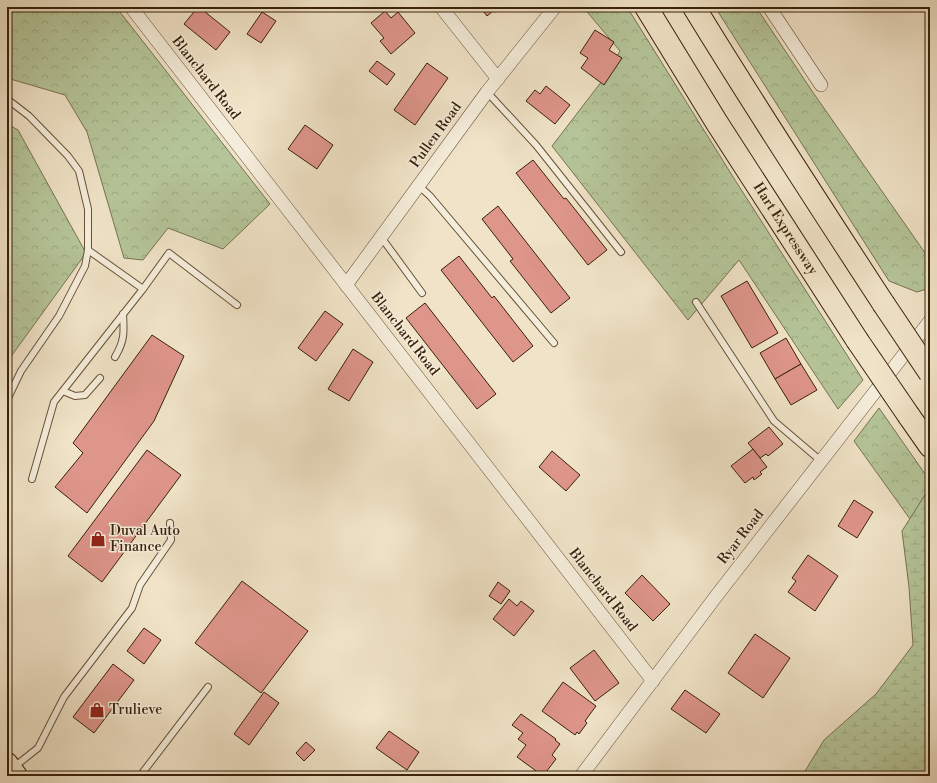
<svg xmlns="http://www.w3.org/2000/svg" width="937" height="783" font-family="'Libre Bodoni',serif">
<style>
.forest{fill:url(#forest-crowns);stroke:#777352}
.wetland{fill:url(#wetland-marsh);stroke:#777352}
.building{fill:#de958a;stroke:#39210a}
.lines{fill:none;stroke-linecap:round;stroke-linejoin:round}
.service-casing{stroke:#675239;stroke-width:8}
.minor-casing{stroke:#675239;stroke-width:14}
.trunk-casing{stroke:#39210a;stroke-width:24}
.motorway-casing{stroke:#39210a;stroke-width:24}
.service{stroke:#f5eddb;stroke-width:6}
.minor{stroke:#f5eddb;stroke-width:13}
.trunk{stroke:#f0e3c7;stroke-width:22}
.motorway{stroke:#f0e3c7;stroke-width:22}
.motorway-bridge-casing{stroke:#39210a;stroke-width:24;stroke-linecap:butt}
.motorway-bridge{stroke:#f0e3c7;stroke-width:22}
.labels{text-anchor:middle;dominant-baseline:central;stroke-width:3;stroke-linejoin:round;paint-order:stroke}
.street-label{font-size:14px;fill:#39210a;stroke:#f5eddb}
.poi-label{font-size:14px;fill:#39210a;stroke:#f5eddb;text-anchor:start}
</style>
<defs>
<pattern id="forest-crowns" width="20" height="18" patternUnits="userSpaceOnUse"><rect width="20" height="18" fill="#b5c599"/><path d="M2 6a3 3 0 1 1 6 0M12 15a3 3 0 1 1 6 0" fill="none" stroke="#9ca982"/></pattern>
<pattern id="wetland-marsh" width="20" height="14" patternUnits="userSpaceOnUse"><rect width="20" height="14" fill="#b5c599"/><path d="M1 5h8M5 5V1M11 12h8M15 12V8" fill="none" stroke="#9ca982"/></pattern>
</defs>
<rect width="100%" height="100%" fill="#f0e3c7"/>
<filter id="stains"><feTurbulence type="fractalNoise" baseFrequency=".005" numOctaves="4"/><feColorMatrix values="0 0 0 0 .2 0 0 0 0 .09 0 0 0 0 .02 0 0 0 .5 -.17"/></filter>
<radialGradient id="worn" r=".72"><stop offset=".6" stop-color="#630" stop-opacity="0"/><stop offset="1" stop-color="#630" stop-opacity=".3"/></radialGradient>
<g class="forest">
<polygon points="7,7 116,7 270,204 223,249 168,228 143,260 124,258 87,132 65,95 7,78"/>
<polygon points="583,7 627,7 735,180 863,380 838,409 739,260 688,320 552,146 605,77 620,51"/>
<polygon points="715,7 756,7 812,91 930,260 930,288 917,292 889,281"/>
<polygon points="7,124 18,130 86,253 7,362"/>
<polygon points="879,408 930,481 930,487 910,519 854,441"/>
</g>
<polygon class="wetland" points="930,487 930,776 802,776 824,740 876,694 913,645 909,587 902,531"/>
<g class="building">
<polygon points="198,7 199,7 230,32 216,50 184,24"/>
<polygon points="480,7 498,7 497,8 498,10 495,12 493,11 487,16"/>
<polygon points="385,11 391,18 398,12 415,33 391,54 380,41 384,38 371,23"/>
<polygon points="262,12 276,21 261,43 247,34"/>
<polygon points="595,30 614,42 609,50 622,58 604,85 581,68 588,58 580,53"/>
<polygon points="377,61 395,74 387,85 369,71"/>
<polygon points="427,63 448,78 415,125 394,110"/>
<polygon points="546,86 570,105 555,124 526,101 535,90 540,94"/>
<polygon points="305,125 333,145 317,169 288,149"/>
<polygon points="533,160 564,199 566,198 607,250 588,265 516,173"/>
<polygon points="498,206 570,298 551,313 510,261 513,259 482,219"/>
<polygon points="459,256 492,298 494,296 533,346 513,362 441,270"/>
<polygon points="747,281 778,333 752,348 721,296"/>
<polygon points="425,303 496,394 477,409 406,318"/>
<polygon points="325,311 343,324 316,361 298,348"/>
<polygon points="152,335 184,356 154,421 87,513 55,487 83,453 73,443"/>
<polygon points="786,338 801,364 775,379 760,353"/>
<polygon points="353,349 373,362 349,401 328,389"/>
<polygon points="801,364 817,390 791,405 775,379"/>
<polygon points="769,427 783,444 768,456 766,454 760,458 748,443"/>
<polygon points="753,449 767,467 760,472 762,474 754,480 753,477 745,483 731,466"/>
<polygon points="147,450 181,475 102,582 68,556"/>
<polygon points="552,451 580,475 566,491 539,467"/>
<polygon points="854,500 873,512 857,538 838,526"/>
<polygon points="808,555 838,576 815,611 788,592 796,581 792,578"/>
<polygon points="642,575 670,604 653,621 625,593"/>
<polygon points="242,581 308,631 261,693 195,643"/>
<polygon points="498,582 510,591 501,604 489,596"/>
<polygon points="509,599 517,606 521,601 534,611 514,636 493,619"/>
<polygon points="144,628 161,640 144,664 127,651"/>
<polygon points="755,634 790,658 763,698 728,673"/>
<polygon points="594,650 619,683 595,701 570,668"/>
<polygon points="113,664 134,680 94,733 73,717"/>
<polygon points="563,682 596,706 585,721 587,723 579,734 577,732 575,735 542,711"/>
<polygon points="685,690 720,714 706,733 671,709"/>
<polygon points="264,692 279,703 249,745 234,734"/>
<polygon points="521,714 556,739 555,740 560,744 552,755 556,759 543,776 517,757 526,745 518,739 523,733 512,725"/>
<polygon points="389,731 419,752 407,770 376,748"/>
<polygon points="306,742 315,750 304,761 296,753"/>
</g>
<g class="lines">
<g class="service-casing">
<g id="service">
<polyline points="487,92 536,145 621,252"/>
<polyline points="7,99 29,116 68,156 79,171 88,209 88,250 85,266 59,316 21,371 7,400"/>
<polyline points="419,186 430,196 554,343"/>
<polyline points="381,237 422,293"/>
<polyline points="88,250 143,289 169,253 237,305"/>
<polyline points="696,302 774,421 821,461"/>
<path d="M115,357c10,-17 9,-25 8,-43"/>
<polyline points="63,391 75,396 85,395 100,378"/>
<polyline points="32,479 54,402 143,289"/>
<polyline points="14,767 38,748 64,697 132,608 140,585 171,540 170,523"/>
<polyline points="140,776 208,687"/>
</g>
</g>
<g class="minor-casing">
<g id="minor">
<polyline points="131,7 653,681"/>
<polyline points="441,7 498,79"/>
<polyline points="769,7 821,85"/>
<polyline points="346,285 487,92 555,7"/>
<polyline points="581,776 717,595 930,321"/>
</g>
</g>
<g class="trunk-casing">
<polyline id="trunk" points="7,764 16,776"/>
</g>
<g class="motorway-casing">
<g id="motorway">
<path id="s1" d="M646,7l71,116 140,217"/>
<path d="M694,7c61,100 125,198 189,296"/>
<polyline points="909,416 930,446"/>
</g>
</g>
<use href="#service" class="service"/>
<use href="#minor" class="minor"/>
<use href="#trunk" class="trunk"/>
<use href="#motorway" class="motorway"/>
<g class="motorway-bridge-casing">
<g id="motorway-bridge">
<polyline points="883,303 930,373"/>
<polyline points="857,340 909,416"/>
</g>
</g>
<use href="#motorway-bridge" class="motorway-bridge"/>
</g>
<defs>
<g id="shop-bare" transform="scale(1.2)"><path d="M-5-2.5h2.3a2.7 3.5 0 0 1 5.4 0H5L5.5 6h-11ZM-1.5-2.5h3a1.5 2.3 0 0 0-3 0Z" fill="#8f2418" stroke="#f5eddb" stroke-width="2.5" paint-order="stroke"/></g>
</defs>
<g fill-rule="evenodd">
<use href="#shop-bare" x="98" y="539"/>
<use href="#shop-bare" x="97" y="710"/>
</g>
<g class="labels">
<g class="street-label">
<text transform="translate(206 78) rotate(52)">Blanchard Road</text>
<text transform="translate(436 135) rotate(-54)">Pullen Road</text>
<text stroke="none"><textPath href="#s1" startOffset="262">Hart Expressway</textPath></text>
<text transform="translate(405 334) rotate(52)">Blanchard Road</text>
<text transform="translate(741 537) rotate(-52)">Ryar Road</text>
<text transform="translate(603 590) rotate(52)">Blanchard Road</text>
</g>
<g class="poi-label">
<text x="110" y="531">Duval Auto<tspan x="110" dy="16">Finance</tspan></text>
<text x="109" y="710">Trulieve</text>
</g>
</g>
<rect width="937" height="783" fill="none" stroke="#f0e3c7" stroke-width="24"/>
<rect x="8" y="8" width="921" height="767" fill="none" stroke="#39210a" stroke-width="2"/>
<rect x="12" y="12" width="913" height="759" fill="none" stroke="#39210a"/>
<rect width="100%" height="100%" filter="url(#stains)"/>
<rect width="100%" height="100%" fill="url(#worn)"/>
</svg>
